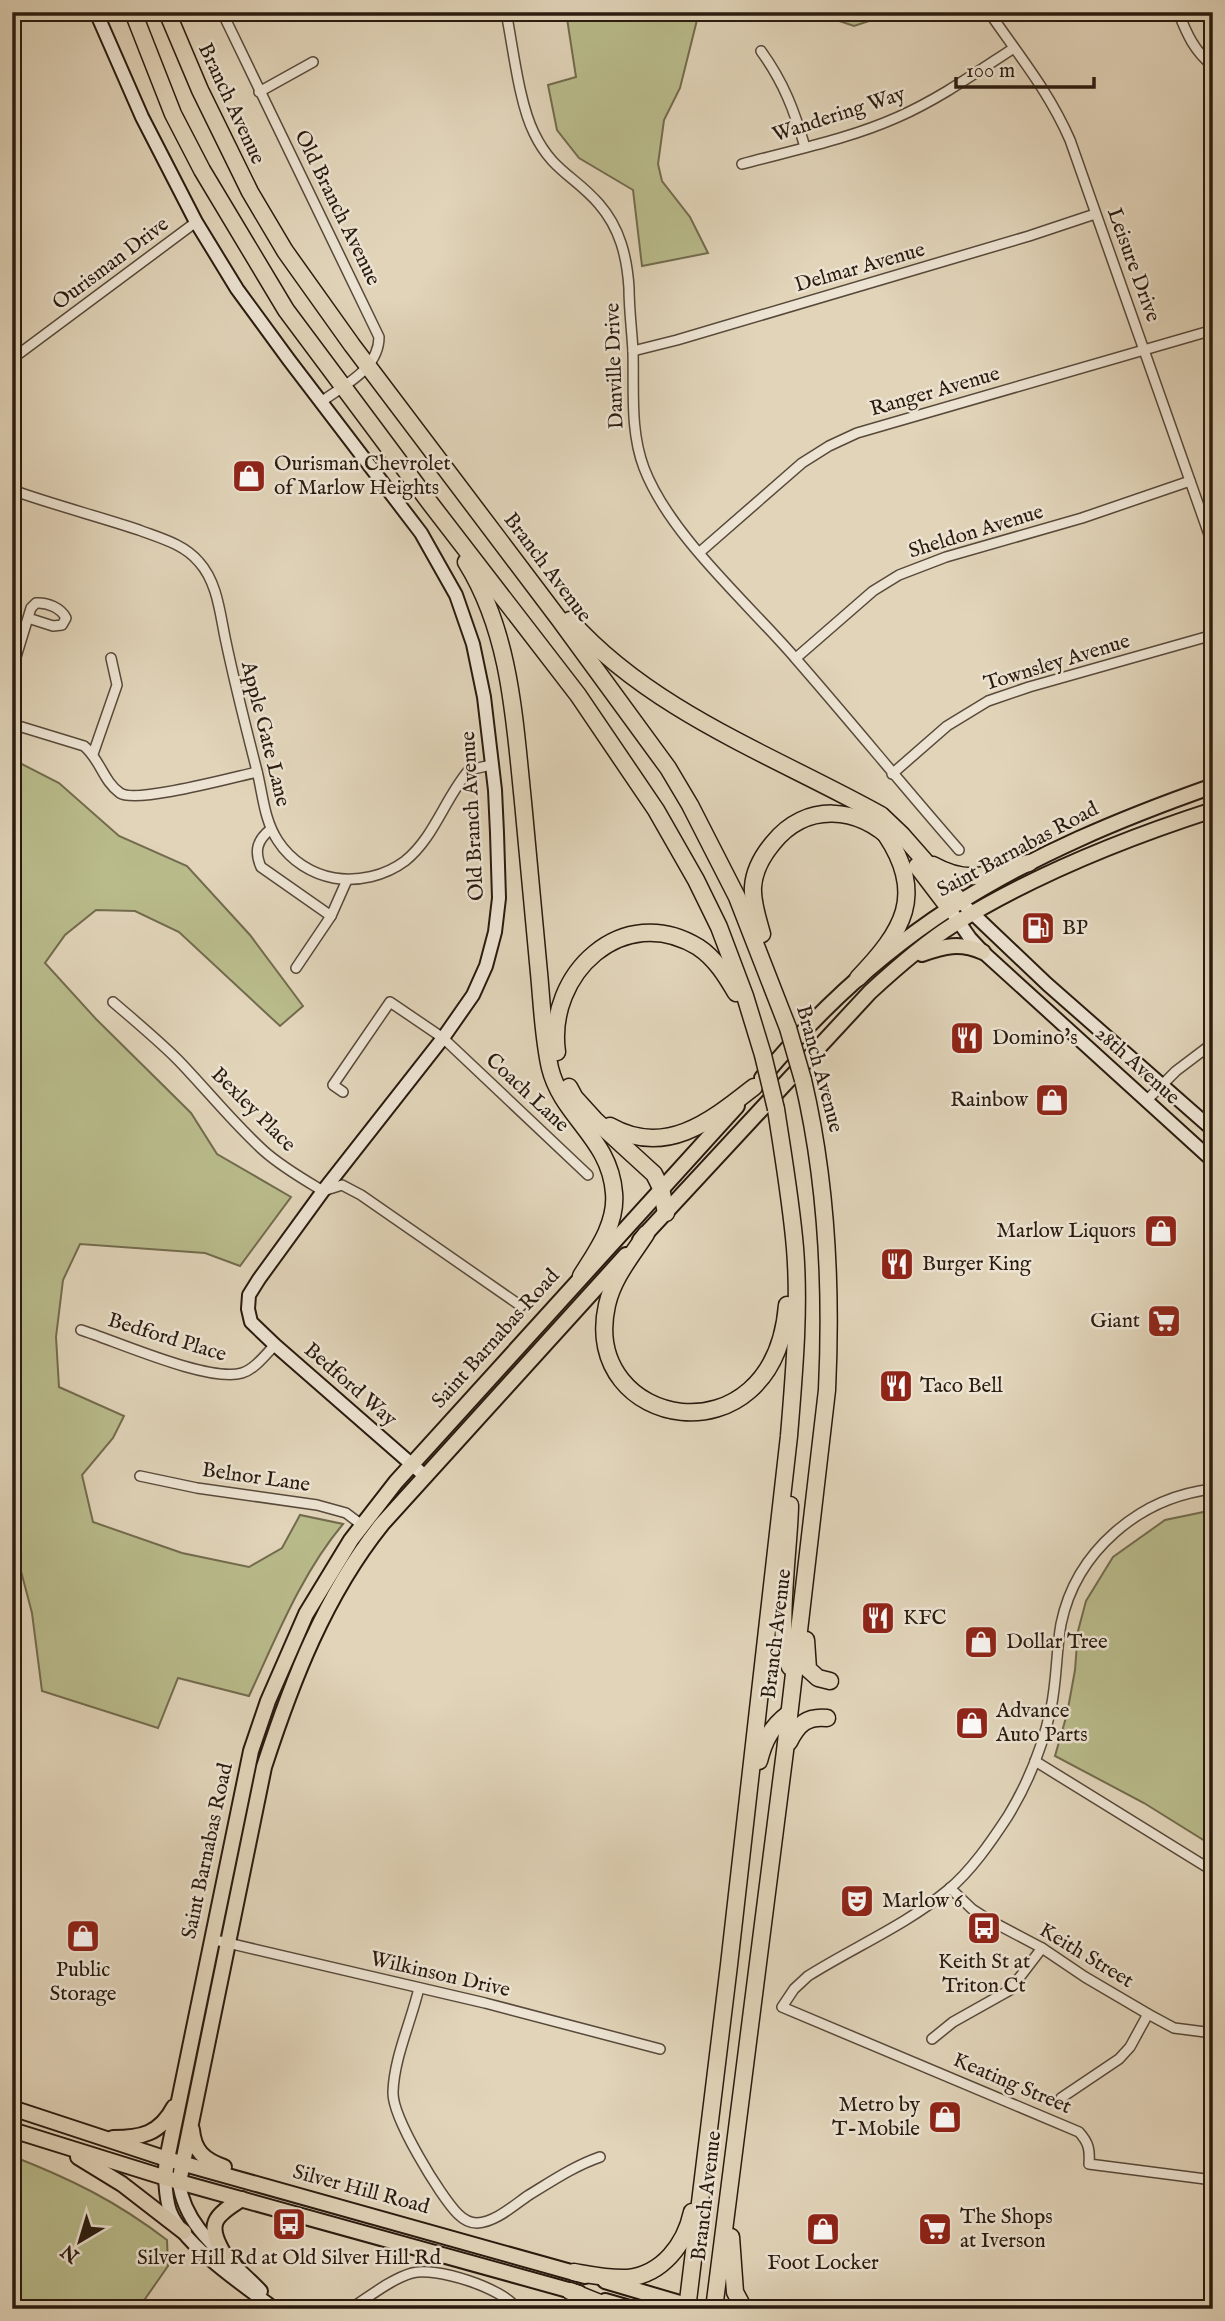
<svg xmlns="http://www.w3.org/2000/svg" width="1225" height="2321" font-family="'IM FELL English',serif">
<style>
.green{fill:#b9bb8b;stroke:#726b4d;stroke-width:2}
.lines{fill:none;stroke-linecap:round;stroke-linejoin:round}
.street-casing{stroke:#58493a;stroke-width:12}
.secondary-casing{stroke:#2a1b0f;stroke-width:16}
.primary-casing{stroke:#2a1b0f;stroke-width:18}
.highway-casing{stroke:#2a1b0f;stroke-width:19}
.street{stroke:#ece3d2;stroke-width:9}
.secondary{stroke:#ece3d2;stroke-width:12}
.primary{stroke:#e1d4b9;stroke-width:14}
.highway{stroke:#e1d4b9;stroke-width:16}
.highway-bridge-casing{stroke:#2a1b0f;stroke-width:19;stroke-linecap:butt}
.highway-bridge{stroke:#e1d4b9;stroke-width:16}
.labels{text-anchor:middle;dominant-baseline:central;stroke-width:5;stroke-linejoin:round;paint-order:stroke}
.street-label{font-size:21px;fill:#2a1b0f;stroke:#ece3d2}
.poi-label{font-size:21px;fill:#2a1b0f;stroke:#ece3d2;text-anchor:start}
</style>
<rect width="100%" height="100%" fill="#e1d4b9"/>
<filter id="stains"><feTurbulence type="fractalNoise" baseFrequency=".00286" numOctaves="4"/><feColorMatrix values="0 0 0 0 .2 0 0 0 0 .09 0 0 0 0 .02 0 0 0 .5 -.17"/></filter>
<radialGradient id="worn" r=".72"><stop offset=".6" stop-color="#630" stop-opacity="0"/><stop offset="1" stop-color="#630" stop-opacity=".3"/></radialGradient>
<g class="green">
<polygon points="566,12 699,12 680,88 664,120 658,164 662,181 690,217 708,253 642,266 633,190 579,158 557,130 548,85 576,77"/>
<polygon points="833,12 890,12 891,14 854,26 836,20"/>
<path d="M12,759l47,24 60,53 68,30 63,69 53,71 -23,20 -101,-94 -44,-21 -39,-1 -31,25 -20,28 51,56 95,94 26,41 74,43 -51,69 -35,-13 -125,-9 -17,36 -7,57 3,50 65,29 -11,22 -31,37 11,47 89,31 67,14 33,-19 18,-33 43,9c-42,50 -67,114 -94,172l-71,-18 -20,50 -116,-37 -10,-78 -20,-76z"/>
<polygon points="1213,1510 1213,1846 1144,1803 1055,1756 1067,1714 1075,1670 1078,1631 1086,1601 1113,1557 1165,1520"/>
<path d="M12,2156c59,23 104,45 155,84l1,26 -30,43h-126z"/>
</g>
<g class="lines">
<g class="street-casing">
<g id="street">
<path d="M222,12l157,325c0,32 -35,48 -58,65"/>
<path d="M506,12c7,35 13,91 28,121 18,38 41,43 65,71 21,24 28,53 30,84 0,22 3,43 4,64 1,39 -3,79 11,116 26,68 105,136 152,191 55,63 108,128 163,191"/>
<path d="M989,12c30,44 59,78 81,128l143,406"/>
<path d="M1178,12c9,22 16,39 35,54"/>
<path d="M761,51c23,32 33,59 44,96"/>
<polyline points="259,92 313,62"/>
<path d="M742,164c52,-14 107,-25 156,-47 41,-18 79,-45 116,-69"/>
<polyline points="633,351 677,340 1029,236 1095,214"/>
<polyline points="12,359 196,222"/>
<path d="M12,490c42,15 85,26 127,40 21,8 45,14 60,32 19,21 21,53 27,80 9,43 20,86 31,129 6,24 7,49 21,70 13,20 34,33 56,37 24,4 51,-2 71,-17 29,-23 40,-63 64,-91l22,-5"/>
<polyline points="700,552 802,463 829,446 857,433 1213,330"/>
<polyline points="796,658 873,591 899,575 946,557 1082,518 1190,481"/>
<path d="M12,670l19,-62 5,-5c11,-1 25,5 30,15l-4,7 -9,1 -25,-8"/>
<path d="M12,724l72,22c16,13 19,35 36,47 16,11 114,-16 137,-21"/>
<polyline points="93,754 117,685 111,658"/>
<polyline points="892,774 947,726 988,701 1029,687 1213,635"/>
<path d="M271,829c-14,11 -17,22 -10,38l70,49"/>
<polyline points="296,968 331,916 347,880"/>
<path d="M113,1002c22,19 45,38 65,58 29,30 55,63 86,91 18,16 39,28 59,40l19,-6 19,10 160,111"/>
<polyline points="343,1092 333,1085 390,1002 443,1038 588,1175"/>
<polyline points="1146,1101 1176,1071 1213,1043"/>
<path d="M81,1330c35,11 128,53 161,43 13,-4 23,-18 33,-28"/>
<polyline points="140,1476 197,1488 317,1505 346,1513 362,1525"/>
<path d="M1213,1489c-73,8 -137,62 -152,135 -5,28 -4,56 -10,84 -8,38 -23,75 -43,108 -17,26 -37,55 -60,74 -42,35 -94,57 -140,86l-14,13 -12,18 297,125c10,11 11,18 10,32l124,16"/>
<polyline points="1035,1761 1213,1871"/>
<polyline points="950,1888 972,1909 989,1920 1042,1948 1085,1977 1148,2014 1174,2028 1213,2033"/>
<polyline points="211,1939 485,2003 660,2049"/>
<path d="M419,1988c-8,34 -25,70 -26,104 -1,25 47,104 65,122 5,5 12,9 19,9 19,-1 37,-18 52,-28 23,-14 45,-29 71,-38"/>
<polyline points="932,2039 953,2022 1010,1990 1042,1948"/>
<polyline points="1061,2098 1119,2059 1130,2047 1148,2014"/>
<path d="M350,2309c19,-12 41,-30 62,-36 22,-7 92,15 105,36"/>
</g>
</g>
<g class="secondary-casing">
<g id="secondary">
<polyline points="96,12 142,117 196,222 237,289 289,360 421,533 456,595 473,644 484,697 495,790 497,833 499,898 495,932 486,966 473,995 443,1038 323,1191 259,1279 249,1295 248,1309 251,1322 275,1345 425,1476"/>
<polyline points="966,907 1047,984 1213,1130"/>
<polyline points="949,908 970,938 983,952 1213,1161"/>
<path d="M165,2178c1,12 1,22 5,33 13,34 76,76 105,98"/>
<path d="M179,2182c6,49 50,75 82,109"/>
<polyline points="1211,2309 1213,2294"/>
</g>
</g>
<g class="primary-casing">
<g id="primary">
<path d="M922,954c22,-8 38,-12 61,-2"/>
<path d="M762,1078c54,-65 119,-125 190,-171 81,-52 170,-89 261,-121"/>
<path d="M640,1240l230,-248c26,-24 53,-48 83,-67 80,-50 170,-86 260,-115"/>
<polyline points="12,2108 167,2159 585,2276"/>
<polyline points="12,2130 179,2182 579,2293"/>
<path d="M192,2130c2,21 12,30 32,37"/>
<path d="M113,2138c28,0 47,-4 61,-31"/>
<polyline points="78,2157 122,2184 184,2232"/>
<polyline points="165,2178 167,2159 251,1751 268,1701 306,1614 351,1540 396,1482 737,1106"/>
<path d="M179,2182l85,-415c28,-86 61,-172 118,-243l244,-269"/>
<path d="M224,2254c-18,-30 -10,-38 18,-55"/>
<polyline points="605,2281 700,2309"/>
<polyline points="605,2301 633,2309"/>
</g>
</g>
<g class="highway-casing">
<g id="highway">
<polyline points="133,12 173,114 202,170 286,310 430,503 578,695 656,810 696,880 719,927 745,996 763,1055"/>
<polyline points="167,12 200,90 250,192 285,251 352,345 559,619 668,768 690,805 737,897 788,1028"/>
<path d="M466,562c43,69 48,151 56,230 6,60 11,120 17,181 3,31 4,64 11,95 12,49 60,70 64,125 3,31 -18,59 -33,83"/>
<path d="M570,620c82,92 205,136 311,195l21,20 59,67"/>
<path d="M933,865c38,21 57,8 96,-2"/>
<polyline points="917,866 949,908"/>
<path d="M762,934c-4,-15 -10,-32 -9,-47 1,-16 10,-32 20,-44 33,-41 85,-37 121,-1"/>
<path d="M858,978c45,-47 68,-83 28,-143"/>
<path d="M557,1052c-11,-78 66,-151 141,-105 17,11 28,29 38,46"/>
<polyline points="569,1087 575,1098 595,1120 654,1174 661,1188 666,1213"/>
<path d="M610,1126c56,32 102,-6 144,-39"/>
<path d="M646,1234c-15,23 -33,44 -39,71 -28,124 167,161 180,0"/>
<polyline points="806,1640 808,1669 818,1678 830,1681"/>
<path d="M790,1667c-15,-28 0,-126 0,-162"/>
<path d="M789,1742c9,-18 18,-26 38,-24"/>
<path d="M759,1761c5,-20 12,-34 29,-47"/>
<polyline points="731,2237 735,2292 744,2309"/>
<path d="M574,2272c17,3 36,7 54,6 34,-4 57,-33 64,-66"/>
<polyline points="570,2291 615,2309"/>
<path d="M687,2309l42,-344 60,-529c5,-62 11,-126 6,-188 -4,-47 -12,-93 -19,-139"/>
<path d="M714,2309l71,-558 42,-361c5,-105 0,-208 -24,-310"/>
</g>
</g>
<use href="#street" class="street"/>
<use href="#secondary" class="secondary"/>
<use href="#primary" class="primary"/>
<use href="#highway" class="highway"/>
<g class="highway-bridge-casing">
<g id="highway-bridge">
<polyline points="788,1028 803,1080"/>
<polyline points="763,1055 776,1109"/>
</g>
</g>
<use href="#highway-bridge" class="highway-bridge"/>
</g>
<defs>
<g id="shop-square" transform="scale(1.75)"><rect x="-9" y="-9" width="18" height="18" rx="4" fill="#8f2418" stroke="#ece3d2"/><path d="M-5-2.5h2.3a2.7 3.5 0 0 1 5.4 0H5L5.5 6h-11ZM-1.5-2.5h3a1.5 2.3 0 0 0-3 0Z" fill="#fff"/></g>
<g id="fuel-square" transform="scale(1.75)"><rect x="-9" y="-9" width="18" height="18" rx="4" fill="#8f2418" stroke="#ece3d2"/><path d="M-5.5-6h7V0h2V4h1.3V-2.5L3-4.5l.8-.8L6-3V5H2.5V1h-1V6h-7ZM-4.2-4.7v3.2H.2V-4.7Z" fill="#fff"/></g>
<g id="restaurant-square" transform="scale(1.75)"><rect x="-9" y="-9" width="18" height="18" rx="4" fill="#8f2418" stroke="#ece3d2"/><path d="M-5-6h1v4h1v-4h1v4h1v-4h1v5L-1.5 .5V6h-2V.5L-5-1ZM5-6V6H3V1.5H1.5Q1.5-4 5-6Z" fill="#fff"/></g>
<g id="supermarket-square" transform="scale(1.75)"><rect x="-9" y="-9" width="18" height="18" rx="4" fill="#8f2418" stroke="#ece3d2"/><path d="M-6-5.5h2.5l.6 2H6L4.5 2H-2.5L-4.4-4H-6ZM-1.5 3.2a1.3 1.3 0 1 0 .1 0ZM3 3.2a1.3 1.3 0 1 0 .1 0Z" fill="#fff"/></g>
<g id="theatre-square" transform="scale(1.75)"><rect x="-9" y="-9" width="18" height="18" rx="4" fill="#8f2418" stroke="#ece3d2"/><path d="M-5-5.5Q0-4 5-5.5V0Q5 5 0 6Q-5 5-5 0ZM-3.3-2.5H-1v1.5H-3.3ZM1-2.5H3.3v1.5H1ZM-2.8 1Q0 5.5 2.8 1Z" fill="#fff"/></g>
<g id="bus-square" transform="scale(1.75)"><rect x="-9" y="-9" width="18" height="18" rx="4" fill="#8f2418" stroke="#ece3d2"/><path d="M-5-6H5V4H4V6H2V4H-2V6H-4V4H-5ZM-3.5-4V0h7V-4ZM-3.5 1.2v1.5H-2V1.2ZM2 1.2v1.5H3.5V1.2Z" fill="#fff"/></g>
</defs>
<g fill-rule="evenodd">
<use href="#shop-square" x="249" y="476"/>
<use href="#fuel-square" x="1038" y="928"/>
<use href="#restaurant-square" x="967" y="1038"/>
<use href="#shop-square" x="1052" y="1100"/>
<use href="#shop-square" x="1161" y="1231"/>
<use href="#restaurant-square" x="897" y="1264"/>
<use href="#supermarket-square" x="1164" y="1321"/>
<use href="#restaurant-square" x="896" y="1386"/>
<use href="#restaurant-square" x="878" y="1618"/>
<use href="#shop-square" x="981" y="1642"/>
<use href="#shop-square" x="972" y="1723"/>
<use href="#theatre-square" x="857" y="1901"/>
<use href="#bus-square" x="984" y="1928"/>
<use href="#shop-square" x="83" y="1936"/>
<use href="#shop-square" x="945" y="2117"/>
<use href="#bus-square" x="289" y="2224"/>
<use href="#shop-square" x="823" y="2229"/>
<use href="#supermarket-square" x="935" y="2229"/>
</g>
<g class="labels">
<g class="street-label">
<text transform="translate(231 104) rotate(65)">Branch Avenue</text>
<text transform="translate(839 115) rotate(-18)">Wandering Way</text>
<text transform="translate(337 208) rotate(64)">Old Branch Avenue</text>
<text transform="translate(111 264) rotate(-37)">Ourisman Drive</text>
<text transform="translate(1133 265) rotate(70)">Leisure Drive</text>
<text transform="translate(860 268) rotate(-16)">Delmar Avenue</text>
<text transform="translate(615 366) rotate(-92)">Danville Drive</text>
<text transform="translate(935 392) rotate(-16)">Ranger Avenue</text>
<text transform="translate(976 532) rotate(-17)">Sheldon Avenue</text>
<text transform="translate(547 568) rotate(53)">Branch Avenue</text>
<text transform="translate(1057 663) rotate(-17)">Townsley Avenue</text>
<text transform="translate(265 734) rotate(76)">Apple Gate Lane</text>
<text transform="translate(473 816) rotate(-93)">Old Branch Avenue</text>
<text transform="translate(1018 850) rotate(-28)">Saint Barnabas Road</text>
<text transform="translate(1137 1066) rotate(42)">28th Avenue</text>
<text transform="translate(819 1069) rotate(75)">Branch Avenue</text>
<text transform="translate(527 1093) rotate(43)">Coach Lane</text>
<text transform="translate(253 1110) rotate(45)">Bexley Place</text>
<text transform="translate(167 1338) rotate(17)">Bedford Place</text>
<text transform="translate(496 1339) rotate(-48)">Saint Barnabas Road</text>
<text transform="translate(350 1385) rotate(41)">Bedford Way</text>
<text transform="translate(256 1478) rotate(8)">Belnor Lane</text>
<text transform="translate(777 1634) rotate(-83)">Branch Avenue</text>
<text transform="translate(208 1851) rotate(-78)">Saint Barnabas Road</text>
<text transform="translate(1086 1956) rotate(31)">Keith Street</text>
<text transform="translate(440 1975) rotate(13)">Wilkinson Drive</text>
<text transform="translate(1012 2084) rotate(23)">Keating Street</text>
<text transform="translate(361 2190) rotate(15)">Silver Hill Road</text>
<text transform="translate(707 2196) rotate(-83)">Branch Avenue</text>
</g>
<g class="poi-label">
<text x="274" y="464">Ourisman Chevrolet<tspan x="274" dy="24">of Marlow Heights</tspan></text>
<text x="1062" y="928">BP</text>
<text x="992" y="1038">Domino's</text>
<text x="1028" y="1100" text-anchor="end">Rainbow</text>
<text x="1136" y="1231" text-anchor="end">Marlow Liquors</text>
<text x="922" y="1264">Burger King</text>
<text x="1140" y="1321" text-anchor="end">Giant</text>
<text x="920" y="1386">Taco Bell</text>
<text x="903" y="1618">KFC</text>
<text x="1006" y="1642">Dollar Tree</text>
<text x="996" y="1711">Advance<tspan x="996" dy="24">Auto Parts</tspan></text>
<text x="882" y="1901">Marlow 6</text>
<text x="984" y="1962" text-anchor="middle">Keith St at<tspan x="984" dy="24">Triton Ct</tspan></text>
<text x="83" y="1970" text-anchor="middle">Public<tspan x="83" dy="24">Storage</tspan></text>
<text x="920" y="2105" text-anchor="end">Metro by<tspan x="920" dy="24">T-Mobile</tspan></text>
<text x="960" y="2217">The Shops<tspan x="960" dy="24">at Iverson</tspan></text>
<text x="289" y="2258" text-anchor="middle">Silver Hill Rd at Old Silver Hill Rd</text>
<text x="823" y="2263" text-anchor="middle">Foot Locker</text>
</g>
</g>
<rect width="1225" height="2321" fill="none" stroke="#e1d4b9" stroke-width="42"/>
<rect x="14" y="14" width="1197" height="2293" fill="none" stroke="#2a1b0f" stroke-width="3.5"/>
<rect x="21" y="21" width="1183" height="2279" fill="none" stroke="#2a1b0f" stroke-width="2"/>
<g transform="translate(80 2241) rotate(218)" stroke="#ece3d2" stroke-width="5" paint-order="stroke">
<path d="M0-5L12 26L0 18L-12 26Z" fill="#2a1b0f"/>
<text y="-10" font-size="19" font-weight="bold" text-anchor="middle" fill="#2a1b0f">N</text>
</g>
<path d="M956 77v10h138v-10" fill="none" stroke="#2a1b0f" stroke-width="3.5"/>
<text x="966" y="77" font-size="21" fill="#2a1b0f" stroke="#ece3d2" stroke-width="5" paint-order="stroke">100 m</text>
<rect width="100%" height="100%" filter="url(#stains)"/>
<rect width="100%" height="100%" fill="url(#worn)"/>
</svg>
